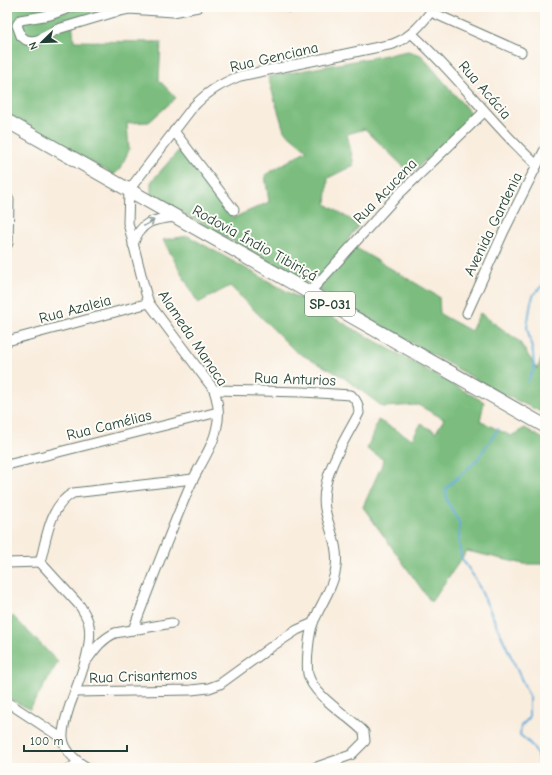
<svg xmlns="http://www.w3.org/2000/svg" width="552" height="775" font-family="'Comic Neue',sans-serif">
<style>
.forest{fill:#7cbd7f;stroke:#4e7d5a}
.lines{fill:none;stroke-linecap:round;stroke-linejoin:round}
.stream{stroke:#5fabd8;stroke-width:2}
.minor-casing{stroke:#6b7b70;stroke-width:11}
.highway-casing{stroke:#6b7b70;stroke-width:15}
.minor{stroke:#fff;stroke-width:9}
.highway{stroke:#fff;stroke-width:13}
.oneway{stroke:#8f9e9a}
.labels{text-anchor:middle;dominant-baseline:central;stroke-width:4;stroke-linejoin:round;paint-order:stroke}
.shield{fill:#fdfcf7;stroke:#62766e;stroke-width:1}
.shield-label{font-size:14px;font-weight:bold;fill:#1f3d34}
.street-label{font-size:15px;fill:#1f3d34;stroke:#fdfcf7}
</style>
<rect width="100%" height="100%" fill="#fdfcf7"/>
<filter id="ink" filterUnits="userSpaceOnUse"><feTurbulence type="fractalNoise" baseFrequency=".025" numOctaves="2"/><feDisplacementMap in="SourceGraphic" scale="8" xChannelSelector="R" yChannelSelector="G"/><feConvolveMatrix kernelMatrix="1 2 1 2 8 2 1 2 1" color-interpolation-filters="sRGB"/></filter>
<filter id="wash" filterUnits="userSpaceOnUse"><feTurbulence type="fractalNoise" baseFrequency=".012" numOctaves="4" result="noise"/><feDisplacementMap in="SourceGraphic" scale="16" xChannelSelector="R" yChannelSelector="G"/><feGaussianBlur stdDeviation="0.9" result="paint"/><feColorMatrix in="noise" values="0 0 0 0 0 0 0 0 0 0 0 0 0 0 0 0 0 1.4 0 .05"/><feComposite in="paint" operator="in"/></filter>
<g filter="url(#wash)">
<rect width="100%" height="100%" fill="#f9edde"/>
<g class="forest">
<polygon points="7,7 111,7 72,19 74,41 161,42 159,80 176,98 149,122 127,123 129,150 120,169 114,175 7,114"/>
<polygon points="408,51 421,55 473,116 411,174 365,129 347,134 354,165 328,178 326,204 359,225 346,242 439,297 440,314 471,331 480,313 519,341 537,369 545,350 545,414 493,389 151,195 151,182 180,149 233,218 269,202 265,175 307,150 284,131 268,77"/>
<polygon points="188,236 484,402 480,421 511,436 525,428 545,440 545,564 524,564 467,551 431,602 363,507 384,460 367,449 378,420 412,439 421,424 436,432 444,419 418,405 383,407 343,377 295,351 230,286 198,303 163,240"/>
<polygon points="13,616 58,662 30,709 7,698 7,621"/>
</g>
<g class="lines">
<g class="stream">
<polyline points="528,381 534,368 533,353 527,327 531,302 534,294 545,283"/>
<path d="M498,429l-22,32 -30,27 1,13 12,21v21l2,14 15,23 53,116v22l-8,8 -1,9c12,9 20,17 18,33"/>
</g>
</g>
</g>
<g filter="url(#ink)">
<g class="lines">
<g class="minor-casing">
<g id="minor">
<polyline points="72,7 50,15 20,20 17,25 21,36 26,40 32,41 38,40 58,29 115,12 129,9 173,12 198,7"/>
<polyline points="289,7 300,7"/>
<polyline points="431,12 521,52"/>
<path d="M412,34c45,40 80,91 125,131"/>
<polyline points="174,131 234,210"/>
<polyline points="7,245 8,243 9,199"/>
<path d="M133,245c7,-24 21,-26 43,-28"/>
<polyline points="310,292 397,196 484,112"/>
<polyline points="467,313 504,231 545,149"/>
<polyline points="7,341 149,303"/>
<path d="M214,390l89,2 48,3c6,6 8,10 8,18 -14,27 -40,65 -34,96 4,20 14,37 11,58 -2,16 -11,31 -18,45 -1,4 -4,7 -5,11 -4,11 -7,39 -5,51 5,22 41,42 56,58l1,9 -14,14 -37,13"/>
<polyline points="7,465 218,412"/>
<polyline points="7,563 40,562"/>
<path d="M133,630c18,-48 36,-95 56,-142 8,-19 25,-42 28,-62 3,-12 1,-24 -3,-36l-65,-87 -3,-9 -18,-71 1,-33 63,-82c15,-16 28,-24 48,-32l153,-32c18,-7 30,-21 41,-37"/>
<path d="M87,660c8,-11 15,-21 28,-27l57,-10"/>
<polyline points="75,692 191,690 209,688 220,684 271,647 297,630 313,623"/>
<polyline points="7,702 63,739"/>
<polyline points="70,768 79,763"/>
<path d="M88,768c-11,-6 -24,-17 -25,-30 -1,-11 4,-23 7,-33 8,-22 23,-57 19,-80 -1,-7 -5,-13 -9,-19l-40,-44c7,-24 9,-56 33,-69l120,-14"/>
</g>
</g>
<g class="highway-casing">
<polyline id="highway" points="7,121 545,426"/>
</g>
<use href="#minor" class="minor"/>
<use href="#highway" class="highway"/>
</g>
<defs><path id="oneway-shaft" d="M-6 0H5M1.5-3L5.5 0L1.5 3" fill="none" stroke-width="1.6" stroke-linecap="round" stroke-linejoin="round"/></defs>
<use class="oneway" href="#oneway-shaft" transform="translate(149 223) rotate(-30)"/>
</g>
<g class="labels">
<rect class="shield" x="305" y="292" width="50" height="24" rx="3"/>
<g class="shield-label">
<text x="330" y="304">SP-031</text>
</g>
<g class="street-label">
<text transform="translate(274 57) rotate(-13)">Rua Genciana</text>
<text transform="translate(485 90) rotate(49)">Rua Acácia</text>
<text transform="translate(385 191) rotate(-46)">Rua Acucena</text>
<text transform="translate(493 224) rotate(-64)">Avenida Gardenia</text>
<text transform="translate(255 243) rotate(29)">Rodovia Índio Tibiriçá</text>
<text transform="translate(75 309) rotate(-15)">Rua Azaleia</text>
<text transform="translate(193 338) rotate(56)">Alameda Manaca</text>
<text transform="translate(295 379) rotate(2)">Rua Anturios</text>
<text transform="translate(109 425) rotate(-14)">Rua Camélias</text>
<text transform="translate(143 676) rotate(-2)">Rua Crisantemos</text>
</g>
</g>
<rect width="552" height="775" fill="none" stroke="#fdfcf7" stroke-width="24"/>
<g transform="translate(42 42) rotate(247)" stroke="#fdfcf7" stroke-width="3" paint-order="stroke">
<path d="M0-3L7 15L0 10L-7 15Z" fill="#1f3d34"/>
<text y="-6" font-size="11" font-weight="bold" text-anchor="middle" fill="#1f3d34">N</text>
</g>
<path d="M24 745v6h103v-6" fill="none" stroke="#1f3d34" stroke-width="2"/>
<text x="30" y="745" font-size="12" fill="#1f3d34" stroke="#fdfcf7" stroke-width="3" paint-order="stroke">100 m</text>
</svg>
